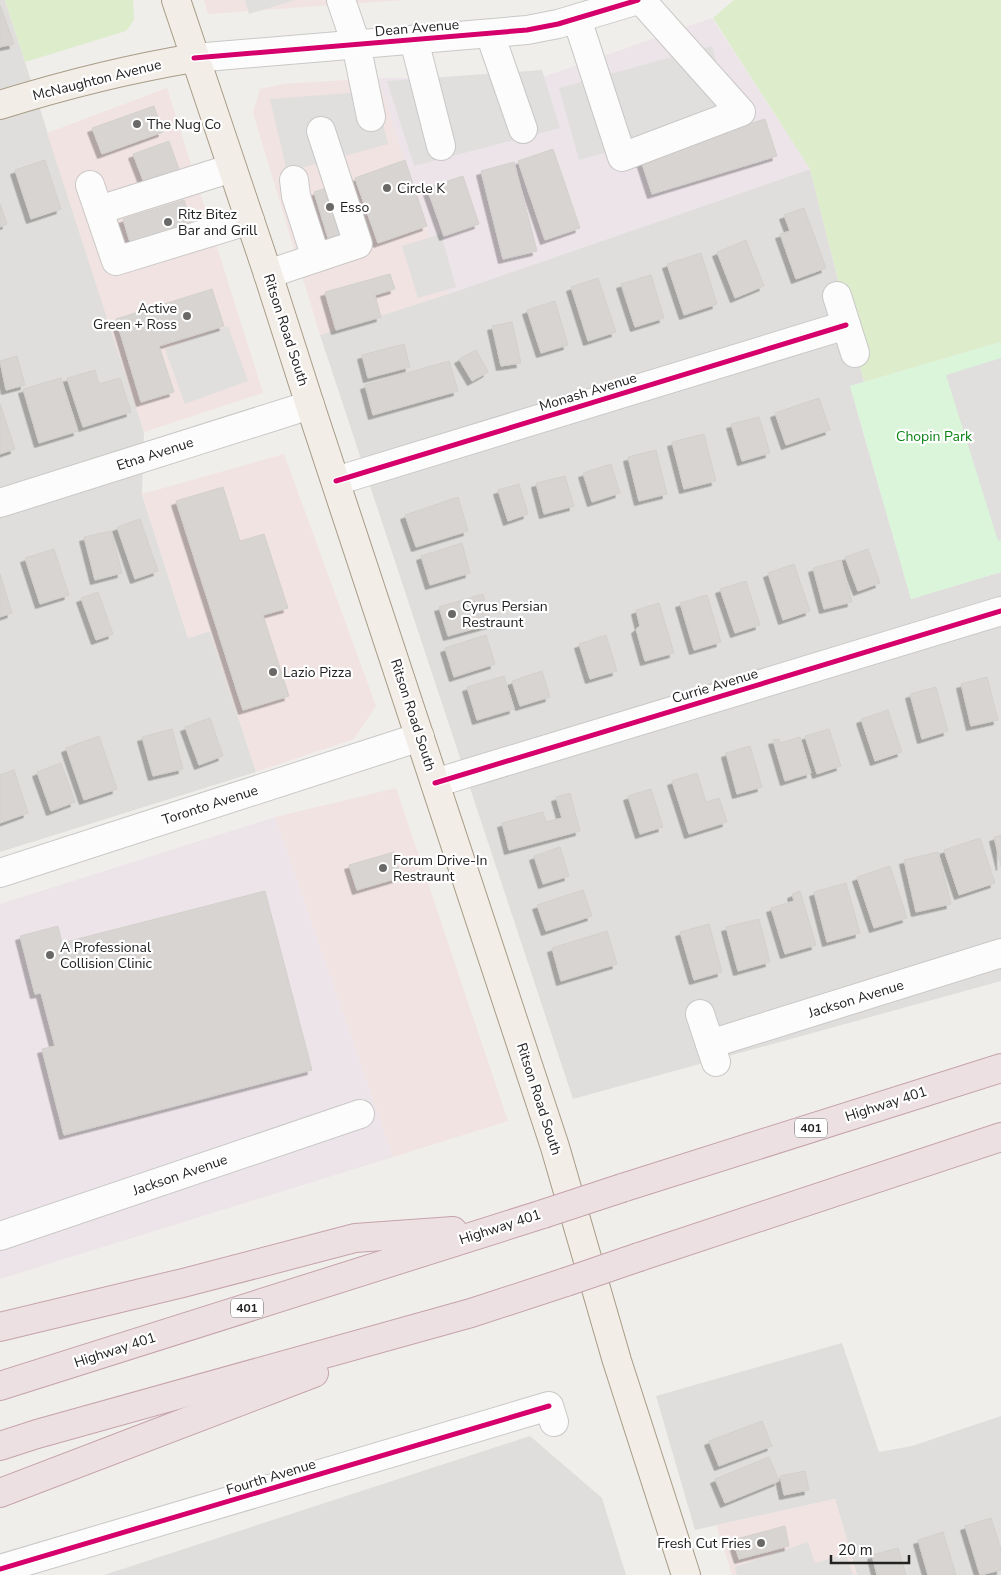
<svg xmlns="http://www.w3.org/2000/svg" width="1001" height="1575" font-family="'Nunito Sans',sans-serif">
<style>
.residential{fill:#dfdedc}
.commercial{fill:#f1e3e1}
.industrial{fill:#ede4e9}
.grass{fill:#ddeccb}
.park{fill:#daf5da}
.parking{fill:#e0dfde}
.building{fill:#d7d4d2;stroke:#d3d0cc;filter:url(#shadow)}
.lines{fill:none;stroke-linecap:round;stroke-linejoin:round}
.minor-casing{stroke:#c9c8c7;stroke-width:30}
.major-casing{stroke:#a79c86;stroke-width:30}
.highway-casing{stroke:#c5a2ac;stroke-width:30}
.minor{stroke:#fdfcfc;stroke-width:28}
.major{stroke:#f3ede7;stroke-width:28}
.highway{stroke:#ece0e2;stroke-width:28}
.highway-bridge-casing{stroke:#c5a2ac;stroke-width:30;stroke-linecap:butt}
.highway-bridge{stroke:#ece0e2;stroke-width:28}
.cycleway-casing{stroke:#fff;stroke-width:8}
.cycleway{stroke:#d6006c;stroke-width:5}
.poi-dot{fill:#6a6968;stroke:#fff;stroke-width:2}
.labels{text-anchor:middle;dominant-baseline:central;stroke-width:4.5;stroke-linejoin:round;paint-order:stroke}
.shield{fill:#fff;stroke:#646464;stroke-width:1}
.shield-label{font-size:12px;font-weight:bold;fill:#222}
.street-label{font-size:14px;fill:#222;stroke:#fff}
.poi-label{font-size:14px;fill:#222;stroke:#fff;text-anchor:start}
.park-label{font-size:14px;fill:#0c8416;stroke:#fff}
</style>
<defs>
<filter id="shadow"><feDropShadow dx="-4.5" dy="4.5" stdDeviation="0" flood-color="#0004"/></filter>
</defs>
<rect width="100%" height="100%" fill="#f0eeeb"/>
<g class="residential">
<polygon points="0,0 5,0 144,432 142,495 188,638 210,631 256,772 0,852"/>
<polygon points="810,169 864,382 850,386 911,599 1001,572 1001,981 573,1099 320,335 448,294"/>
<polygon points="842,1343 879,1452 912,1446 1001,1416 1001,1575 857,1575 835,1499 695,1530 656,1396"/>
<polygon points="530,1436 602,1498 626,1575 104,1575"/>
</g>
<g class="commercial">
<polygon points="204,0 404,0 208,14"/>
<polygon points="378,78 448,294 320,335 253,113 260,89 283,84"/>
<polygon points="167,88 263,393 144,432 47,133"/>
<polygon points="284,454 376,706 354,739 256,772 210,631 188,638 142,494"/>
<polygon points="396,788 508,1121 393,1157 275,817"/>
<polygon points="835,1499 857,1575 732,1575 716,1525"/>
</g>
<g class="industrial">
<polygon points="712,18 810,169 448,294 378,78 540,78"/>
<polygon points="275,817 393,1157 0,1279 0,904"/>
</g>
<g class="grass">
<polygon points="5,0 133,0 134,20 126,31 25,62"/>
<polygon points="734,0 1001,0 1001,342 864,382 810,169 713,18"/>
</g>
<polygon class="park" points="1001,342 1001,572 911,599 850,386"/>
<g class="parking">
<polygon points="245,0 295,0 249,14"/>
<polygon points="712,46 732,117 579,160 559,88"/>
<polygon points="542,70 560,128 414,166 387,81"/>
<polygon points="375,91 388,144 287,172 270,99"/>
<polygon points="441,234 456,287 418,298 402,246"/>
<polygon points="228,326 248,381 185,404 165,349"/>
<polygon points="1001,358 1001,540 998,541 946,375"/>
<polygon points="808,1542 815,1563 846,1554 853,1575 737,1575 735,1567"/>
</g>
<g class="building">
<polygon points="0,5 14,44 0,47"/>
<polygon points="154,106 163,132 102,154 92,128"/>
<polygon points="765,119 777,156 652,194 640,157"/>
<polygon points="169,141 180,172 145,185 133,154"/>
<polygon points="553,149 580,228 545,240 518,161"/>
<polygon points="45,160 61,209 31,219 15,170"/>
<polygon points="405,160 427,226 378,243 355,178"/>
<polygon points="514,162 537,251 503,259 481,171"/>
<polygon points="463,176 479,224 444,236 427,188"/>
<polygon points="346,182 361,228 328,238 314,192"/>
<polygon points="184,200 194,233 133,252 123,219"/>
<polygon points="0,204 7,224 0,227"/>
<polygon points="804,208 826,268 796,279 780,234 790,231 784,215"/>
<polygon points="746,240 764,286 735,298 717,252"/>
<polygon points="701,253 717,304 684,315 667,264"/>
<polygon points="390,274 395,289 375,295 381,317 336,330 325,292"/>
<polygon points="651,275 664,318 635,327 621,284"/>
<polygon points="598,278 616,332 588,341 571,287"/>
<polygon points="212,289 224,326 159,346 174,392 141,402 116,319"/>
<polygon points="555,301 568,345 541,353 527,310"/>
<polygon points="512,322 521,363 501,366 492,326"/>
<polygon points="404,344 410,367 368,378 362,355"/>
<polygon points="476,350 488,372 472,381 459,359"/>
<polygon points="17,356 25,385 6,390 0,361"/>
<polygon points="449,361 458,391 373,415 365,385"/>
<polygon points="95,370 99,384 120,378 131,412 83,427 67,378"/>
<polygon points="61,378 78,431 39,443 23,389"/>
<polygon points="819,398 830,430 786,445 775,413"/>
<polygon points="0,404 15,449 0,454"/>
<polygon points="759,417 770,453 742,461 731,424"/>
<polygon points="704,434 716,481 684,489 672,442"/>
<polygon points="656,450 667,494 639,501 628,457"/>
<polygon points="611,464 620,493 592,502 583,473"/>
<polygon points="565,476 574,506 544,514 536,483"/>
<polygon points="519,484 528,514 508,521 498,490"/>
<polygon points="223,487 240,541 264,534 288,608 263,615 289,696 243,710 176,501"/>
<polygon points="458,497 468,531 416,547 405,515"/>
<polygon points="140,519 158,571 135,579 117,527"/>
<polygon points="111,531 122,573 95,580 84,537"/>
<polygon points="462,543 470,573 430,585 421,556"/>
<polygon points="54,549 69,595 40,604 25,558"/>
<polygon points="868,549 880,583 858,591 845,557"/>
<polygon points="841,560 852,602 824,609 813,568"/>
<polygon points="794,564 810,611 783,620 768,573"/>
<polygon points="0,574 12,613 0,617"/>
<polygon points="746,581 760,625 735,633 720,589"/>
<polygon points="98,592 113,634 96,640 81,598"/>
<polygon points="483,594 491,624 448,636 439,607"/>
<polygon points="707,595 721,642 694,650 680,603"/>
<polygon points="659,603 674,653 645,661 636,629 640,626 636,610"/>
<polygon points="486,635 495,664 454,677 445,648"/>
<polygon points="606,635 617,671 590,679 579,644"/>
<polygon points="542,671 550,697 520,706 512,681"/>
<polygon points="504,676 514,709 477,720 467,687"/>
<polygon points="987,677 998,720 971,726 961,684"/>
<polygon points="936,687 948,731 922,739 910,694"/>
<polygon points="888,710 902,752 875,761 861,719"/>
<polygon points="210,718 223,756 199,765 185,727"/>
<polygon points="172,729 183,769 153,776 142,737"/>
<polygon points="829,729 841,766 817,774 805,736"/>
<polygon points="99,736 117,789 84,800 66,748"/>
<polygon points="800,737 811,773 785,781 773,740 779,739 780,743"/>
<polygon points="750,746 762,787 737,794 726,753"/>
<polygon points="61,763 75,802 51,811 37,772"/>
<polygon points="14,770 28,813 0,823 0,775"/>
<polygon points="697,773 706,802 719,798 727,822 689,834 672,781"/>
<polygon points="651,789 663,827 640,834 628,796"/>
<polygon points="570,793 580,831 509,850 502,823 543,812 546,822 562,818 556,797"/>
<polygon points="1001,835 1001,866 994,837"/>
<polygon points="980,838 995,883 959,895 944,850"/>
<polygon points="560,847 569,876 543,884 534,856"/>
<polygon points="394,852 401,877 357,890 349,865"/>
<polygon points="938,852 951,904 916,912 904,860"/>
<polygon points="890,866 907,918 874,928 857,877"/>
<polygon points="846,883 860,933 827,942 814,892"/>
<polygon points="583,890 592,916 546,931 537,905"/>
<polygon points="265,891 312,1070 64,1135 42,1049 55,1046 41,993 35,994 20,936 58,926 62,943"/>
<polygon points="800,891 816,945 785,954 771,908 794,901 792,894"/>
<polygon points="759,919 770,962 738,971 726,927"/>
<polygon points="709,924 722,972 694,980 680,932"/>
<polygon points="607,931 617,964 561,981 552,948"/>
<polygon points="762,1421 772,1446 719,1466 709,1441"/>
<polygon points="769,1457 779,1481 725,1503 715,1479"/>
<polygon points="805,1471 809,1490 784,1495 780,1476"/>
<polygon points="991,1518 1001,1549 1001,1570 980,1575 965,1526"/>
<polygon points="785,1526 789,1546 739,1559 733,1540"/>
<polygon points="943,1532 956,1575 928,1575 918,1540"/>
<polygon points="898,1548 906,1575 877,1575 872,1555"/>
</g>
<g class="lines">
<g class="minor-casing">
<g id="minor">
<polyline points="341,0 356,44 371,117"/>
<polyline points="577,19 622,157 741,112 641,0"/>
<polyline points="490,34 523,129"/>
<polyline points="414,40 441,146"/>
<polyline points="194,58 527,30 558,24 638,0"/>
<polyline points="294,180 296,196 316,258 358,244 321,131"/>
<polyline points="90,185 116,261 250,220"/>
<polyline points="99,210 232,168"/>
<polyline points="268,274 316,258"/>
<polyline points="837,296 855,353"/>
<polyline points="336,481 846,325"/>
<polyline points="0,503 310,405"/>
<polyline points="435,783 1001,611"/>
<polyline points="0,873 420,737"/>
<polyline points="700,1014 716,1062"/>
<polyline points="710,1044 1001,953"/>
<polyline points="0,1236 360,1114"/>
<polyline points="0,1569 549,1406 554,1422"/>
</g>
</g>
<g class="major-casing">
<g id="major">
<polyline points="176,0 268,274 310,405 555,1147 617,1361 686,1575"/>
<path d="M0,105c64,-20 128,-36 194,-47"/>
</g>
</g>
<g class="highway-casing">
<g id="highway">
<polyline points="622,1188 1001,1068"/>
<polyline points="639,1257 1001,1137"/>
<polyline points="0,1327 183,1283 355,1238 453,1231"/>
<polyline points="0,1386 543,1214"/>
<polyline points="0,1446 37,1434 471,1313 566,1282"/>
<polyline points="0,1493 314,1373"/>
</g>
</g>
<use href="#minor" class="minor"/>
<use href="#major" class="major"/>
<use href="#highway" class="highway"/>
<g class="highway-bridge-casing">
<g id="highway-bridge">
<polyline points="543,1214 622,1188"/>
<polyline points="566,1282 639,1257"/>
</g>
</g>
<use href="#highway-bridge" class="highway-bridge"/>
<g class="cycleway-casing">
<g id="cycleway">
<polyline points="194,58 527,30 558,24 638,0"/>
<polyline points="336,481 846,325"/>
<polyline points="435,783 1001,611"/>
<polyline points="0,1569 549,1406"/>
</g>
</g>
<use href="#cycleway" class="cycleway"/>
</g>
<g class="poi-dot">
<circle cx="137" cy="124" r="5"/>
<circle cx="387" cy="188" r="5"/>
<circle cx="330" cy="207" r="5"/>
<circle cx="168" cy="222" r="5"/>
<circle cx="187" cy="316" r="5"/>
<circle cx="452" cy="614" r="5"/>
<circle cx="273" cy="672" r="5"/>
<circle cx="383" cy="868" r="5"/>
<circle cx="50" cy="955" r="5"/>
<circle cx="761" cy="1543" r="5"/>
</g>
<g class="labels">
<g class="shield">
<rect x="795" y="1118.5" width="32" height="19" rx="4"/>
<rect x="231" y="1298.5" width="32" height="19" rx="4"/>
</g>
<g class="shield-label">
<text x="811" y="1128">401</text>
<text x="247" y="1308">401</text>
</g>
<g class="street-label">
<text transform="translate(417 28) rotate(-5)">Dean Avenue</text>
<text transform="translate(97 80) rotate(-14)">McNaughton Avenue</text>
<text transform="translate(286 330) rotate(72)">Ritson Road South</text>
<text transform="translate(588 392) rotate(-17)">Monash Avenue</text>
<text transform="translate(155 454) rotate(-18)">Etna Avenue</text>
<text transform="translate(715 686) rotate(-17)">Currie Avenue</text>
<text transform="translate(413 715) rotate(72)">Ritson Road South</text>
<text transform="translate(210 805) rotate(-18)">Toronto Avenue</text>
<text transform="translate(856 999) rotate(-17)">Jackson Avenue</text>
<text transform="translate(539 1099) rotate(72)">Ritson Road South</text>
<text transform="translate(886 1104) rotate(-18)">Highway 401</text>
<text transform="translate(180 1175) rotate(-19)">Jackson Avenue</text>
<text transform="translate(500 1227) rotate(-18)">Highway 401</text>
<text transform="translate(115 1350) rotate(-18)">Highway 401</text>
<text transform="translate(271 1477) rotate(-17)">Fourth Avenue</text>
</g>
<g class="poi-label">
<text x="147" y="124">The Nug Co</text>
<text x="397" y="188">Circle K</text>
<text x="340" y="207">Esso</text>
<text x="178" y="214">Ritz Bitez<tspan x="178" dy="16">Bar and Grill</tspan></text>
<text x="177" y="308" text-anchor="end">Active<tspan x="177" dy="16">Green + Ross</tspan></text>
<text x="462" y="606">Cyrus Persian<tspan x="462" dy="16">Restraunt</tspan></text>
<text x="283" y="672">Lazio Pizza</text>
<text x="393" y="860">Forum Drive-In<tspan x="393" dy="16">Restraunt</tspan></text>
<text x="60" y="947">A Professional<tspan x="60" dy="16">Collision Clinic</tspan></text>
<text x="751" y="1543" text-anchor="end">Fresh Cut Fries</text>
</g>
<g class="park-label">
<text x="934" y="436">Chopin Park</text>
</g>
</g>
<path d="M831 1555v8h78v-8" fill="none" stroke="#222222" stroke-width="2.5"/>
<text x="838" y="1555" font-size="15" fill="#222222" stroke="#ffffff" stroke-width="4" paint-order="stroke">20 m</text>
</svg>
